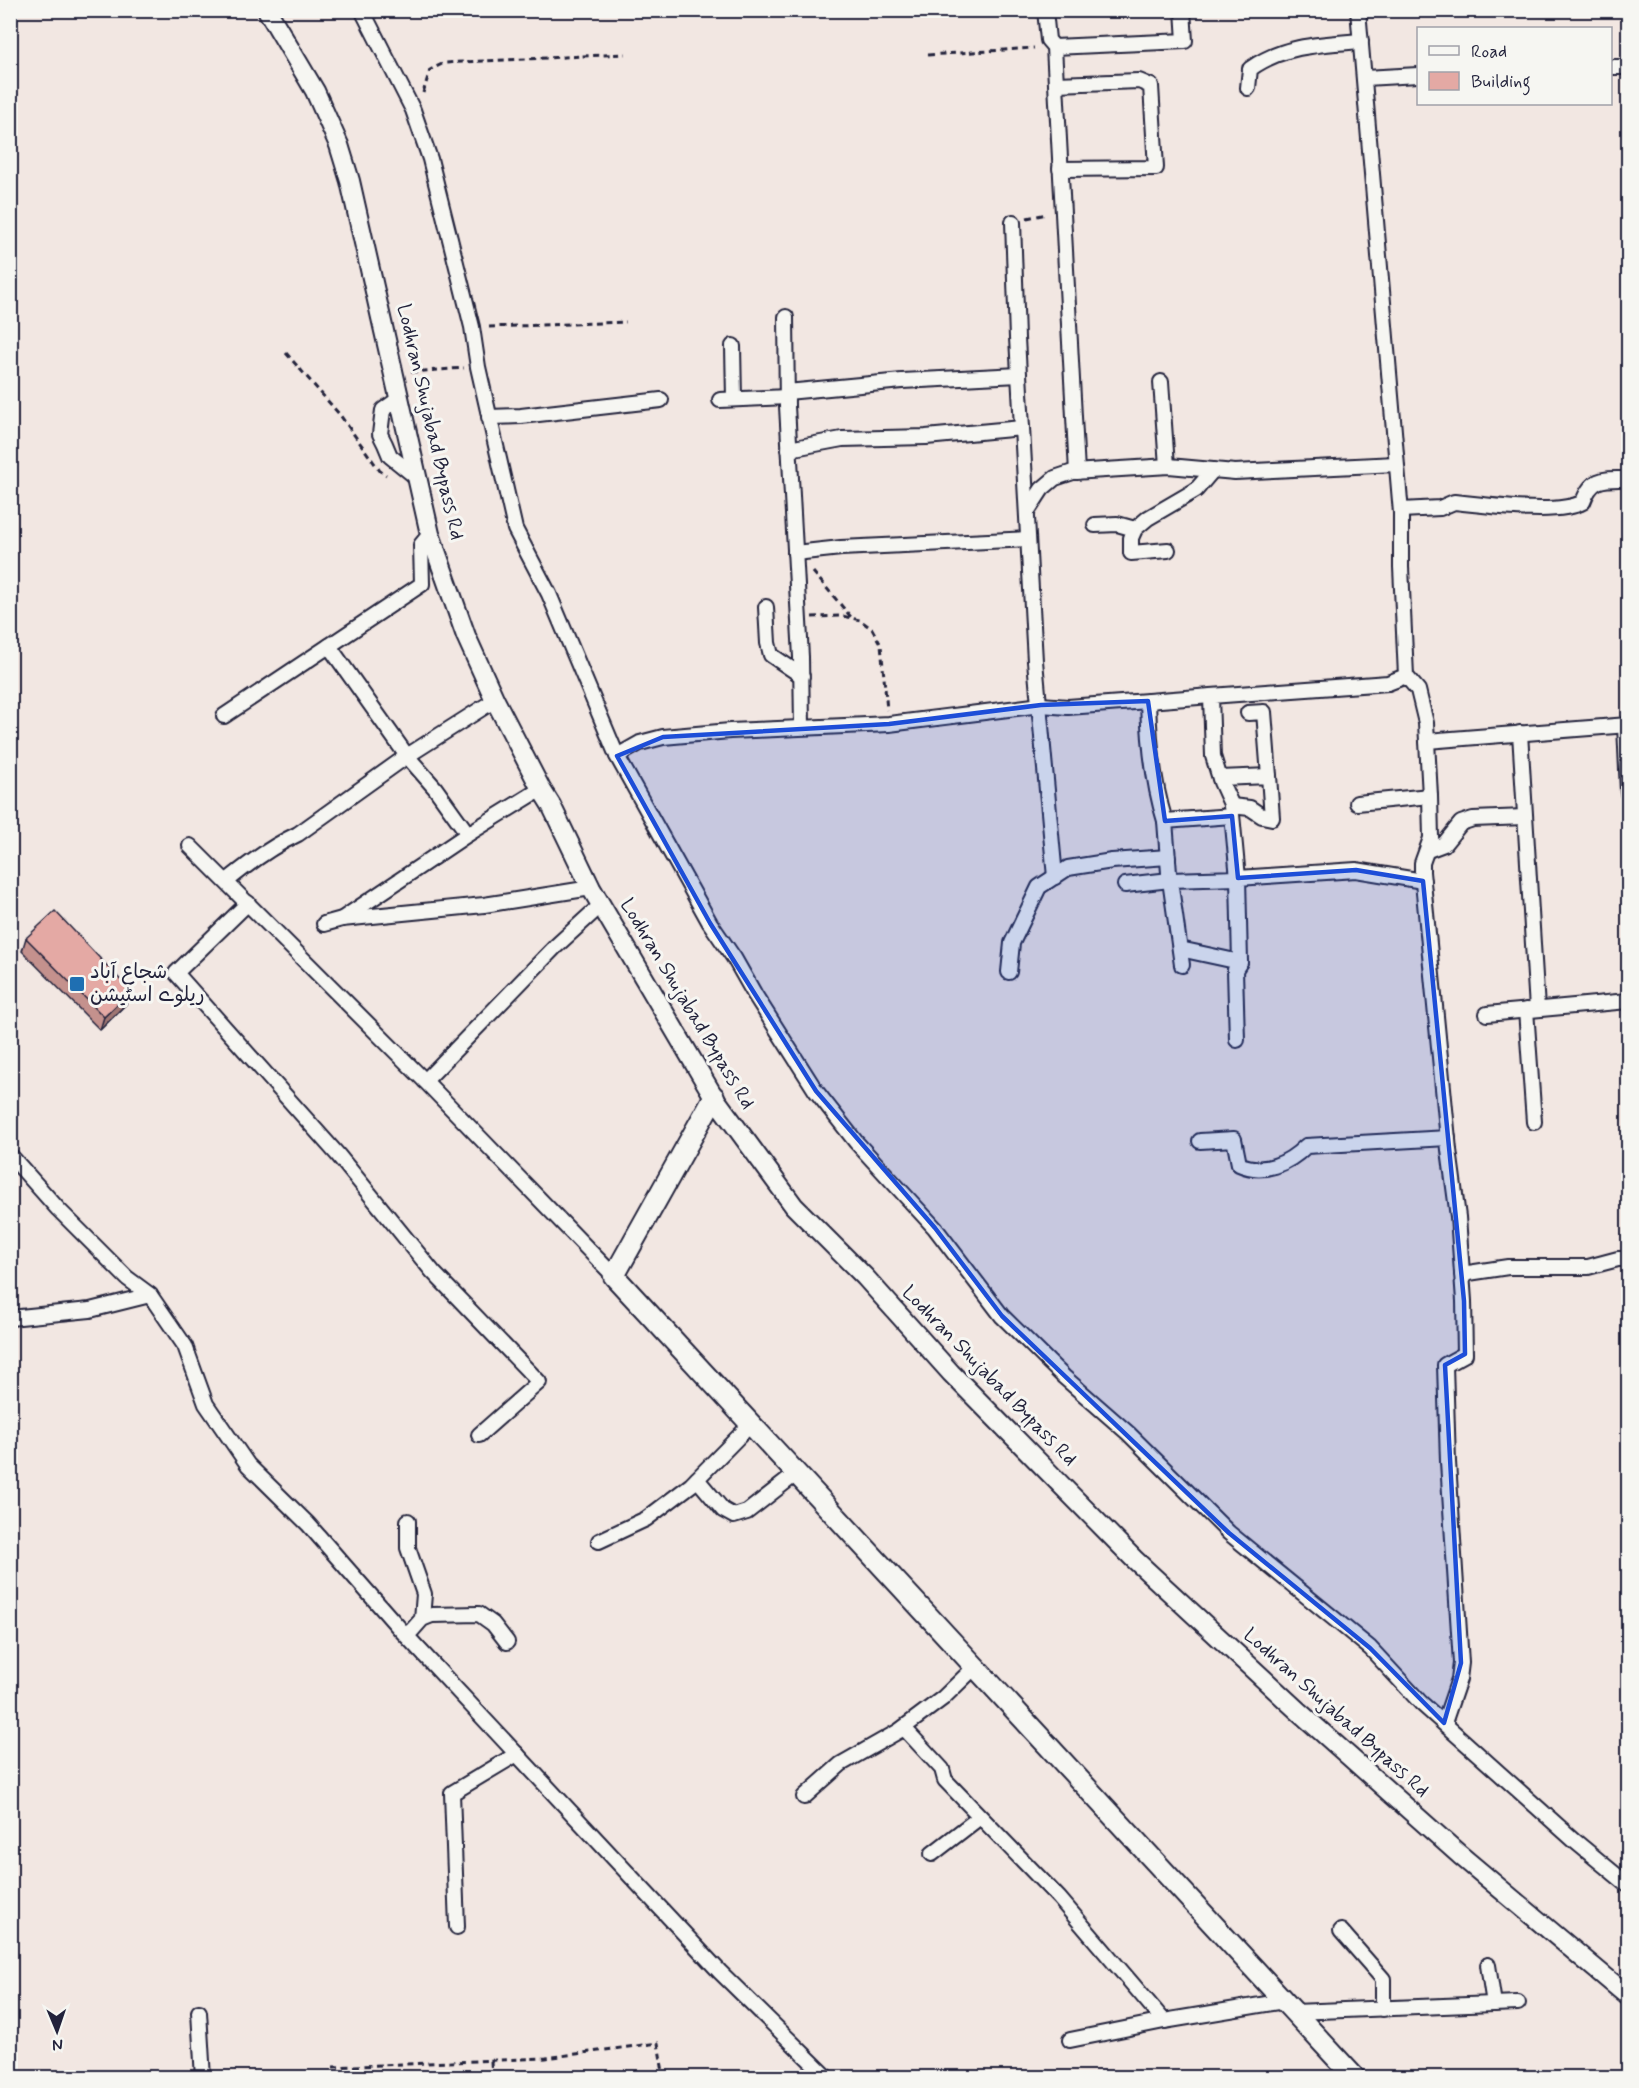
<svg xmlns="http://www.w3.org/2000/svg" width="1639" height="2088" font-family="Mynerve,'Playpen Sans Arabic',sans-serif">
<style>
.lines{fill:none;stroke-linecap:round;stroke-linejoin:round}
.minor-casing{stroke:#22223b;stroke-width:18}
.tertiary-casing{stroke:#22223b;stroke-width:22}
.secondary-casing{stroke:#22223b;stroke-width:24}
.path{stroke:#22223b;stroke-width:3;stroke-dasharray:6 4.5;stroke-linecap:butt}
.minor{stroke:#f6f6f2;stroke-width:14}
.tertiary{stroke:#f6f6f2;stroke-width:18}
.secondary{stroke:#f6f6f2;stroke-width:20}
.wall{fill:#c4918d;stroke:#22223b;stroke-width:1.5}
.shaded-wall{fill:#a07673;stroke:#22223b;stroke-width:1.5}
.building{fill:#e4a9a4;stroke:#22223b;stroke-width:1.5}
.marked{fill:#1d4ed8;fill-opacity:0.2;stroke:#1d4ed8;stroke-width:4.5;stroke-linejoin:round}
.poi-dot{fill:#1f6fb2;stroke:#f6f6f2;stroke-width:2}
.labels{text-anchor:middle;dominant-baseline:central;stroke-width:6;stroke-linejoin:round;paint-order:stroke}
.street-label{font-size:20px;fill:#22223b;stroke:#f6f6f2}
.poi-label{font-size:20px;fill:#22223b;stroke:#f6f6f2;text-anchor:start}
</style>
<rect width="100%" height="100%" fill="#f2e7e2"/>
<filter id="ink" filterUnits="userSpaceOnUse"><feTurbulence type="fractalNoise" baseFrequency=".0167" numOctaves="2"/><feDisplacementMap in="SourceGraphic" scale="12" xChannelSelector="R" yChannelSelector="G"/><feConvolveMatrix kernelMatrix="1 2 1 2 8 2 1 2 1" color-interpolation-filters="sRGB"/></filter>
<g filter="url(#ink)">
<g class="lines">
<g class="minor-casing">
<g id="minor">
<polyline points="362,10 413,110 430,159 472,327 478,367 515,529 549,594 617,756 710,923 734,958 755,995 816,1091 856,1142 935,1228 1002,1316 1064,1377 1128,1433 1229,1533 1370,1648 1421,1703 1576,1842 1628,1885"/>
<polyline points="1045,10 1048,40 1054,47 1077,472"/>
<polyline points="1358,10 1401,513 1401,567 1406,676 1418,690 1426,723 1430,796 1431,838 1422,863 1422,872 1449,1150 1458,1217 1464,1301 1465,1354 1445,1365 1448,1462 1461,1663 1459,1679 1444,1723"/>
<polyline points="1054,47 1185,41 1183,10"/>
<polyline points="1610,67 1628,67"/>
<polyline points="1365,78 1418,75"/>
<polyline points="1056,84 1139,81 1151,86 1156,168 1060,169"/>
<path d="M1248,88l2,-19c33,-24 72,-25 111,-28"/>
<polyline points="1013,222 1017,338 1035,661 1055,877"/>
<polyline points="786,317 787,406 801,657 802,727"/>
<polyline points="733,346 734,399"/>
<polyline points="1161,382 1167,466"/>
<polyline points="787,392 902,381 1019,375"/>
<polyline points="400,398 383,410 380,434 385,444 390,456 416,477"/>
<polyline points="720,400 787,397"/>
<polyline points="489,417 521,416 661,400"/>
<polyline points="789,449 842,439 926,437 1022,428"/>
<path d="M1401,510l39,-2 14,-6c30,3 104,14 129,0 9,-26 22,-23 45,-23"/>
<polyline points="1027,512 1042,489 1055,478 1073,472 1169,466 1235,472 1396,464"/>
<polyline points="1095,525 1117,524 1135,529"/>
<polyline points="1168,550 1131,553 1131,538 1135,529 1148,518 1196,490 1213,470"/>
<polyline points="795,553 841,548 1028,539"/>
<polyline points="766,607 768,643 771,655 802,676"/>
<polyline points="329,646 407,756 435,788 468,834 541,789"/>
<polyline points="1248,713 1264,712 1269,776"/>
<polyline points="224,716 422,584 421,545 430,534"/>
<polyline points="1625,725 1628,793"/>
<polyline points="1520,733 1537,1009"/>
<polyline points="1427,741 1628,725"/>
<polyline points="617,756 640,743 663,737 730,731 889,724 1041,705 1068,707 1148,701"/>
<polyline points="1220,778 1269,776 1272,818 1262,816 1250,808 1231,806"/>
<polyline points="1357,803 1430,796"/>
<path d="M1165,821c-12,-38 -16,-80 -17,-120l63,-5"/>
<polyline points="190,846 425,1081 614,1276"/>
<polyline points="1428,850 1444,844 1461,823 1473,819 1525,817"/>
<path d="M227,881c22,-18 45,-35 71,-47l109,-78 88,-56"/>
<polyline points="1125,885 1170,880 1238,878 1231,804 1221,782 1213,756 1211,696 1388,683 1406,676"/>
<polyline points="248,903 176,973 338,1155 433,1272 539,1382 479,1435"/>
<polyline points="342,919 484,905 591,888"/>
<polyline points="324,924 342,919 468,834"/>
<polyline points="1180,949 1240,962"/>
<polyline points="1182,965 1169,873 1165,821 1232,816"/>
<polyline points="1009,972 1012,943 1039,887 1068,868 1112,861 1168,857"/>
<polyline points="1526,1010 1534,1122"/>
<polyline points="1487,1014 1628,1001"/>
<polyline points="1237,1040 1235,970 1240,962 1238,878 1356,870 1423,881"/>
<polyline points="425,1081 555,947 601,905"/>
<path d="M1200,1141l34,-2 5,25c24,11 49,0 67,-18l142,-8"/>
<polyline points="10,1155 58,1209 127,1278 150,1295 185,1346 206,1404 248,1465 308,1524 401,1630 720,1972 828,2078"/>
<polyline points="1462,1274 1508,1267 1588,1267 1618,1259 1628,1259"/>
<polyline points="10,1318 90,1310 150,1295"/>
<polyline points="697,1479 723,1510 734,1516 747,1512 797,1473"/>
<polyline points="408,1521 408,1548 424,1594 422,1619"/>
<polyline points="599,1541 646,1519 691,1485 751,1424"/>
<polyline points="407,1636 422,1619 432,1615 479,1614 493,1624 507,1642"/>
<polyline points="904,1728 942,1769 945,1780 1059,1898 1164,2021 1284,2001"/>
<polyline points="804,1797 841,1764 899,1731 943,1698 976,1666"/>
<polyline points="932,1854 980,1817"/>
<polyline points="457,1927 452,1793 517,1754"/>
<polyline points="1341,1931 1383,1979 1383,2009"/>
<polyline points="1488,1965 1494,2004"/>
<polyline points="199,2012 203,2078"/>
<polyline points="1294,2012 1518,2003"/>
<polyline points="1070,2040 1164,2021"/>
</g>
</g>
<g class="tertiary-casing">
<polyline id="tertiary" points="267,10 315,91 339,145 350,181 430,534 466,636 495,700 541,789 551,805 591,888 714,1097 794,1206 865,1277 951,1373 1134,1559 1297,1710 1460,1855 1628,1996"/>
</g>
<g class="secondary-casing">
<polyline id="secondary" points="714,1097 614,1276 1355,2078"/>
</g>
<g class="path">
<polyline points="928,55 1034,48"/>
<polyline points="423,93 430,70 444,63 625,54"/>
<polyline points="1027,218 1047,214"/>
<polyline points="489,327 626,322"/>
<polyline points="286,353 340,415 380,471 386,475"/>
<polyline points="411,372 464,368"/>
<polyline points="813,572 851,617"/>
<polyline points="812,617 842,616 860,620 872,629 881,645 887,710"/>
<polyline points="491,2061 492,2078"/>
<polyline points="333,2067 546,2058 658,2043 664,2078"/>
</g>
<use href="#minor" class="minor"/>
<use href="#tertiary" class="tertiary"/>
<use href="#secondary" class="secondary"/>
</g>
<polygon class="wall" points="26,938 126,1004 100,1030 22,951"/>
<polygon class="shaded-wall" points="131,991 126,1004 100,1030 104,1017"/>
<polygon class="building" points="55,911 131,991 104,1017 26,938"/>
</g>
<path class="marked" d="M1148,701l17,120 67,-5 6,62 118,-8 67,11 41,420 1,53 -20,11 16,298 -17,60 -74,-75 -141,-115 -227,-217 -67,-88 -119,-137 -106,-168 -93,-167 46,-19 226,-13 152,-19z"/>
<rect class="poi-dot" x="69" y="976" width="16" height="16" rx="3"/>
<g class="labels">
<g class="street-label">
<text transform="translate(430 422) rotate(77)">Lodhran Shujabad Bypass Rd</text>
<text transform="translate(687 1004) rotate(59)">Lodhran Shujabad Bypass Rd</text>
<text transform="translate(989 1376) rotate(46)">Lodhran Shujabad Bypass Rd</text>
<text transform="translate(1336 1713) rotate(42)">Lodhran Shujabad Bypass Rd</text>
</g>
<g class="poi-label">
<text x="90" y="972">شجاع آباد<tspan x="90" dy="23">ریلوے اسٹیشن</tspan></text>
</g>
</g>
<rect width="1639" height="2088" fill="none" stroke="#f6f6f2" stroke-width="36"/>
<rect x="18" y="18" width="1603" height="2052" fill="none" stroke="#22223b" stroke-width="2" filter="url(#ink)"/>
<rect x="1417" y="27" width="195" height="78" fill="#f6f6f2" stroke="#a1a1a9" stroke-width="1.5"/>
<rect x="1429" y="46" width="30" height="9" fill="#f6f6f2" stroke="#a1a1a9" stroke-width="1.5"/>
<text x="1471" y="57" font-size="18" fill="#22223b">Road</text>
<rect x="1429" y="72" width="30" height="18" fill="#e4a9a4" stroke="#a1a1a9" stroke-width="1.5"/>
<text x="1471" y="87" font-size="18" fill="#22223b">Building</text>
<g transform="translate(57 2031) rotate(178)" stroke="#f6f6f2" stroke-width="4.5" paint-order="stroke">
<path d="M0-4.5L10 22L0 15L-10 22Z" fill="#22223b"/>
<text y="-9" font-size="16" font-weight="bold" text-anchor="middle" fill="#22223b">N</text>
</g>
</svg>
